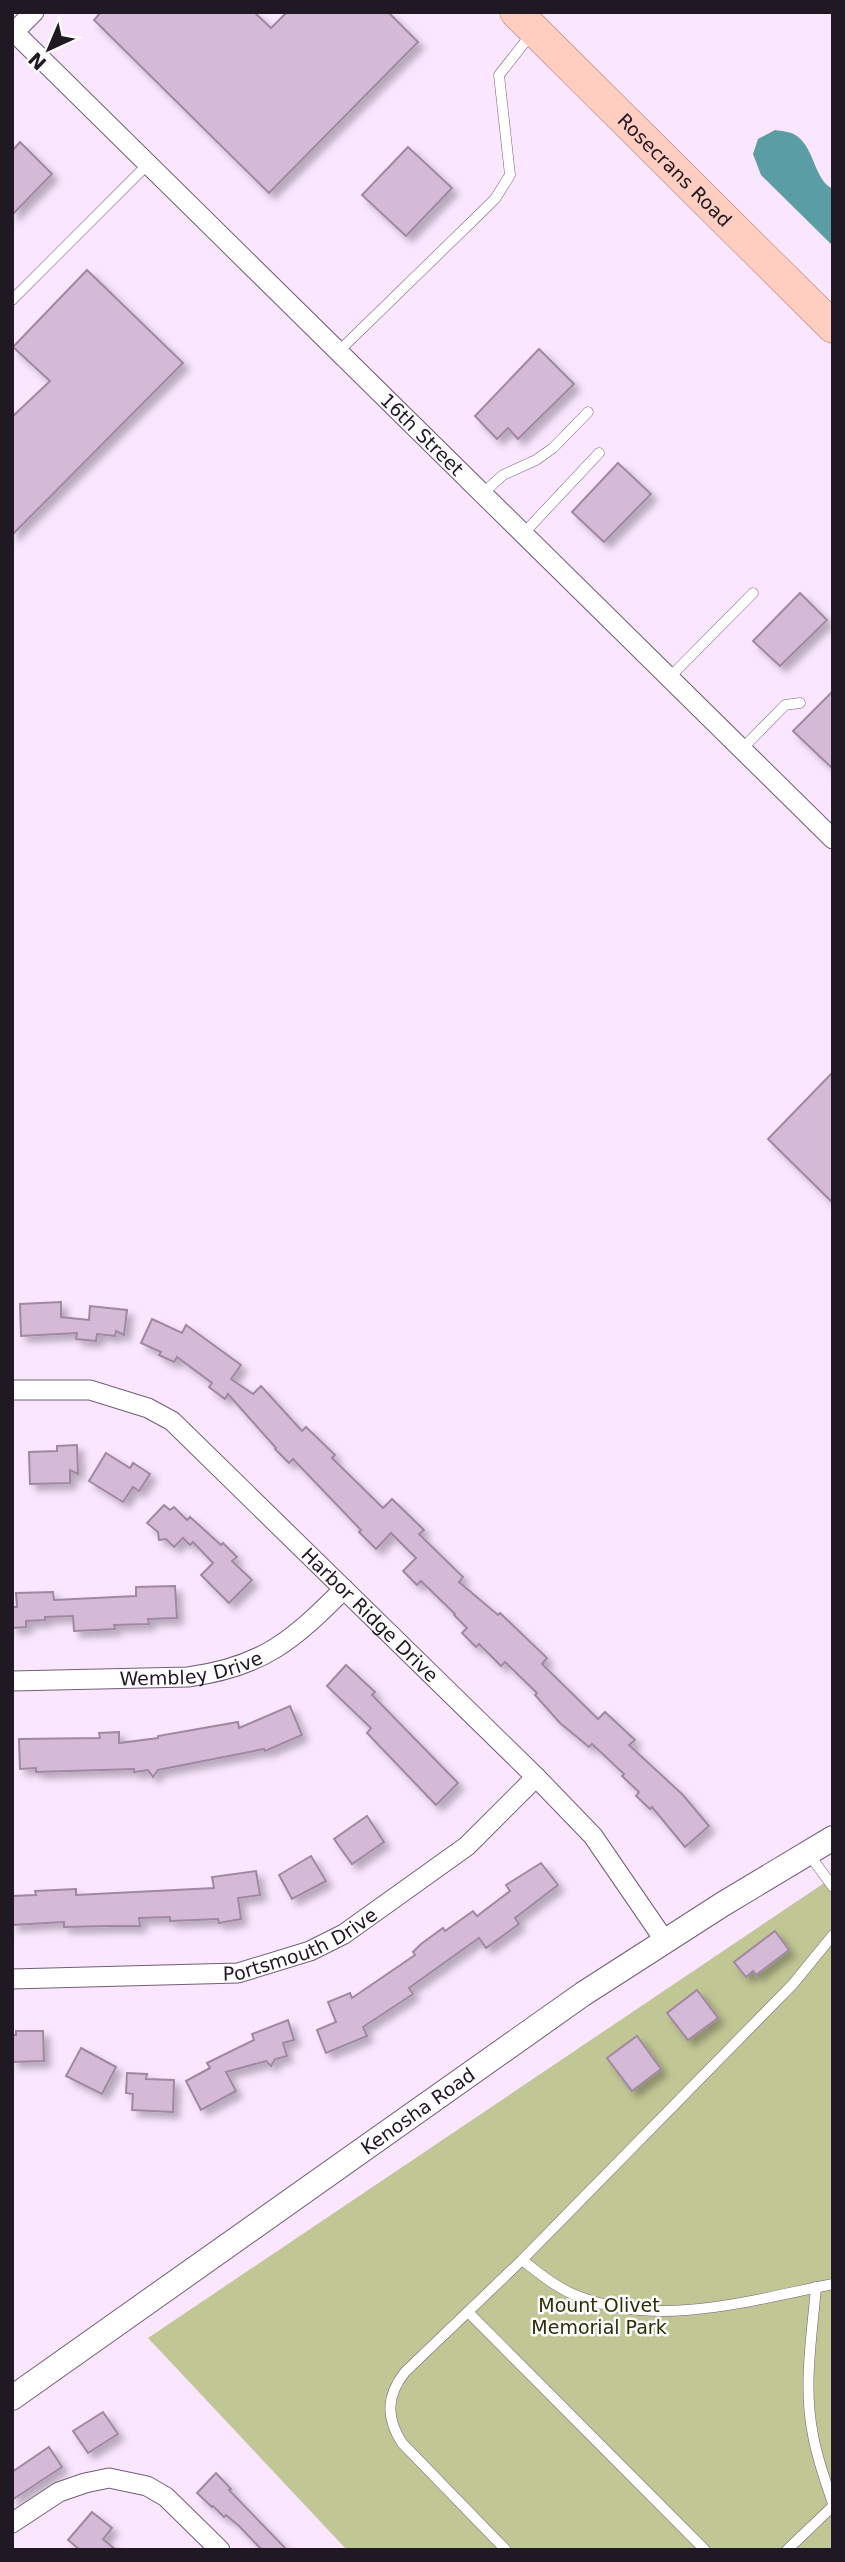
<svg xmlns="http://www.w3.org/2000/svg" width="845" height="2562" font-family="'DejaVu Sans',sans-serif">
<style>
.green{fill:#c1c695}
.water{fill:#5b9da5}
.building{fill:#d4bad6;stroke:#a088a2;stroke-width:2;filter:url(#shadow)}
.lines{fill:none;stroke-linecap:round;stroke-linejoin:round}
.service-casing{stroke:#725e77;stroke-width:11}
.minor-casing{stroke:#725e77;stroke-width:21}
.tertiary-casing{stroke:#725e77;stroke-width:26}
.primary-casing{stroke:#b17a6d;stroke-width:33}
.service{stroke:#fff;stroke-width:10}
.minor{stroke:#fff;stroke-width:19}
.tertiary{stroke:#fff;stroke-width:24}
.primary{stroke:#ffcec0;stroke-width:32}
.labels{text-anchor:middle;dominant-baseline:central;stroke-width:5;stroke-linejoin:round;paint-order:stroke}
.street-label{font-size:19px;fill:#201822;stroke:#fbfbfb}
.park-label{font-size:19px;fill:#2d2f07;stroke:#fbfbfb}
</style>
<defs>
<filter id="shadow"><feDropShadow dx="6" dy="6" stdDeviation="3.5" flood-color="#0004"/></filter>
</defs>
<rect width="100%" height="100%" fill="#fae7ff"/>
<polygon class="green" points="833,1877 833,2550 347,2550 148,2338"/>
<path class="water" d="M775,130c7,1 17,2 22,6 18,13 17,44 36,53v57l-72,-71 -8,-21 5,-15z"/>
<g class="building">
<polygon points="101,12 254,12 271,28 287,12 388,12 418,42 269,193 94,20"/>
<polygon points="20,142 52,174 12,215 12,151"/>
<polygon points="408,147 452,188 406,236 362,195"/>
<polygon points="87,270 183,363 12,535 12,417 50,381 13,347"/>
<polygon points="539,349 574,384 518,439 508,428 497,439 475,416"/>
<polygon points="618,463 651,494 604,542 572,512"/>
<polygon points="800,593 827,620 780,666 753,641"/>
<polygon points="833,691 833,769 793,731"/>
<polygon points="833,1072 833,1203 768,1139"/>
<polygon points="61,1302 61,1317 89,1320 90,1306 127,1310 124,1335 116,1331 115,1336 97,1334 96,1341 76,1339 77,1333 21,1336 20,1304"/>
<polygon points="152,1319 182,1333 186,1325 241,1365 231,1379 253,1394 261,1386 302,1431 306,1427 335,1455 332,1458 383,1508 392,1499 424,1530 419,1534 463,1577 459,1582 498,1615 500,1613 547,1658 542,1664 598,1719 605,1712 635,1740 629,1745 683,1795 709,1826 685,1847 652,1807 650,1809 636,1796 639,1792 622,1776 624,1774 592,1744 589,1747 560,1723 535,1695 537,1693 505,1662 501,1666 479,1644 476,1647 462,1633 467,1628 454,1615 455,1614 421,1581 417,1585 403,1571 416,1558 391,1533 376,1549 359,1532 361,1530 293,1459 289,1463 275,1449 276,1448 228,1394 225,1399 209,1387 212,1383 177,1357 174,1362 159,1355 161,1352 141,1343"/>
<polygon points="77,1445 78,1474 70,1470 70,1483 30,1484 29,1452 57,1451 57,1446"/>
<polygon points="106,1453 130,1468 133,1463 150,1474 139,1491 133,1487 123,1502 89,1481"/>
<polygon points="164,1505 170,1510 174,1507 187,1520 190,1517 221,1545 223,1543 237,1557 232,1561 252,1580 229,1603 201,1575 213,1563 193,1542 190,1545 183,1538 174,1547 166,1539 159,1540 158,1532 147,1523"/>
<polygon points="175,1586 177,1618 148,1619 149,1624 114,1625 115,1629 74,1631 73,1616 45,1617 45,1620 26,1621 26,1627 12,1628 12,1607 17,1607 16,1593 53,1592 54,1600 136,1596 136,1587"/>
<polygon points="346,1665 375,1692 372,1695 458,1783 436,1805 367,1733 371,1728 327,1686"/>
<polygon points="290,1706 302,1735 265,1751 264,1749 158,1770 153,1777 148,1770 134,1772 134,1769 36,1772 36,1768 20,1769 19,1739 100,1738 99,1733 119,1732 119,1743 158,1738 158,1736 238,1722 239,1728"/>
<polygon points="367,1816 384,1842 352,1864 334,1839"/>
<polygon points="311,1856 326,1881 292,1899 279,1875"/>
<polygon points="541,1863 558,1885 515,1918 519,1924 486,1948 479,1938 409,1988 413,1994 363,2027 367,2036 326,2053 317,2030 336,2022 328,2002 350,1993 352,1998 415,1955 413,1952 421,1944 443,1928 445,1931 473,1911 477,1916 510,1891 506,1885"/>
<polygon points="256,1871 260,1895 238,1898 241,1919 219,1923 218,1919 170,1921 170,1917 139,1918 140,1926 109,1926 64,1927 64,1922 12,1925 12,1896 36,1895 35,1891 76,1889 76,1895 214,1888 212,1877"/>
<polygon points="775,1931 789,1950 756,1975 753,1971 746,1977 734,1962"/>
<polygon points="697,1990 718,2018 688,2040 667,2013"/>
<polygon points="288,2020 294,2040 283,2043 287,2056 275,2059 271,2066 266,2061 226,2072 236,2091 201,2110 186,2081 210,2068 207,2063 254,2040 252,2034"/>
<polygon points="16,2031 43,2031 44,2061 12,2062 12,2035 16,2035"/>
<polygon points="637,2036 661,2069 632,2091 607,2058"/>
<polygon points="81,2048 116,2067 102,2094 66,2076"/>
<polygon points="127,2073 147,2074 146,2079 174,2080 173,2112 132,2110 133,2094 126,2093"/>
<polygon points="103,2412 118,2434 88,2453 73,2431"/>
<polygon points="49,2447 62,2467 12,2500 12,2472"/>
<polygon points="216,2473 231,2489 229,2490 287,2550 262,2550 239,2526 226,2515 224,2517 213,2506 212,2507 197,2493"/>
<polygon points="92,2512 112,2528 103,2539 116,2550 80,2550 68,2540"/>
</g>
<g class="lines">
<g class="service-casing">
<g id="service">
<polyline points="12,300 148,164"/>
<polyline points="338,352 495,199 510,175 499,75 532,33"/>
<polyline points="482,494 503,475 536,460 553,448 588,412"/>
<polyline points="523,534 599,453"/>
<polyline points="669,678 753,593"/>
<polyline points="742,749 785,705 800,703"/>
<polyline points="808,1853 833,1887"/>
<path d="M522,2260c18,14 36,29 58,37 82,31 171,3 253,-13"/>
<path d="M816,2287c-4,48 -13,100 -3,148 4,24 13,47 20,69"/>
<polyline points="468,2312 705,2550"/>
<path d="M506,2550l-104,-107c-16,-25 -16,-47 3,-71l117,-112 271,-276 40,-49"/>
<polyline points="787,2550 833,2506"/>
</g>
</g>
<g class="minor-casing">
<g id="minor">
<path id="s1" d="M12,30l821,809"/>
<polyline points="14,32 34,12"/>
<path id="s2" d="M12,1390h78l58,18 24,13 364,356 57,59 72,105"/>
<path id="s3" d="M12,1681l176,-4c75,-10 105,-37 156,-88"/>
<path id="s4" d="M12,1979l226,-6 72,-22 34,-17 123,-88 69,-69"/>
<polyline points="12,2523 59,2492 85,2483 109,2478 147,2486 166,2497 220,2550"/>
</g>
</g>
<g class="tertiary-casing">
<g id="tertiary">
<path id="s5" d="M12,2398l571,-404 140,-90 110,-66"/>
</g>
</g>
<g class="primary-casing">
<g id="primary">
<path id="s6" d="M516,12l317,315"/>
</g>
</g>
<use href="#service" class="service"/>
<use href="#minor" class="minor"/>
<use href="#tertiary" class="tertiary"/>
<use href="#primary" class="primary"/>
</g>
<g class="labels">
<g class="street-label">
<text stroke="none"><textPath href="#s6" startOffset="224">Rosecrans Road</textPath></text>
<text stroke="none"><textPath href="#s1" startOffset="576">16th Street</textPath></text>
<text stroke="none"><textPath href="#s2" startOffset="443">Harbor Ridge Drive</textPath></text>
<text stroke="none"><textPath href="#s3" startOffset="180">Wembley Drive</textPath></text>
<text stroke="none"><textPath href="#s4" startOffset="294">Portsmouth Drive</textPath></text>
<text stroke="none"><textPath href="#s5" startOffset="497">Kenosha Road</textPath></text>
</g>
<g class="park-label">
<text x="599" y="2305">Mount Olivet<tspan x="599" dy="22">Memorial Park</tspan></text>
</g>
</g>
<rect width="845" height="2562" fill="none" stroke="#201822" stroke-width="28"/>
<g transform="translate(49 49) rotate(224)" stroke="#fbfbfb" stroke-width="5" paint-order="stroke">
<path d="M0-5L12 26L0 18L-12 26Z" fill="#201822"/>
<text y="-10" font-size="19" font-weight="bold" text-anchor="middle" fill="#201822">N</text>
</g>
</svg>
